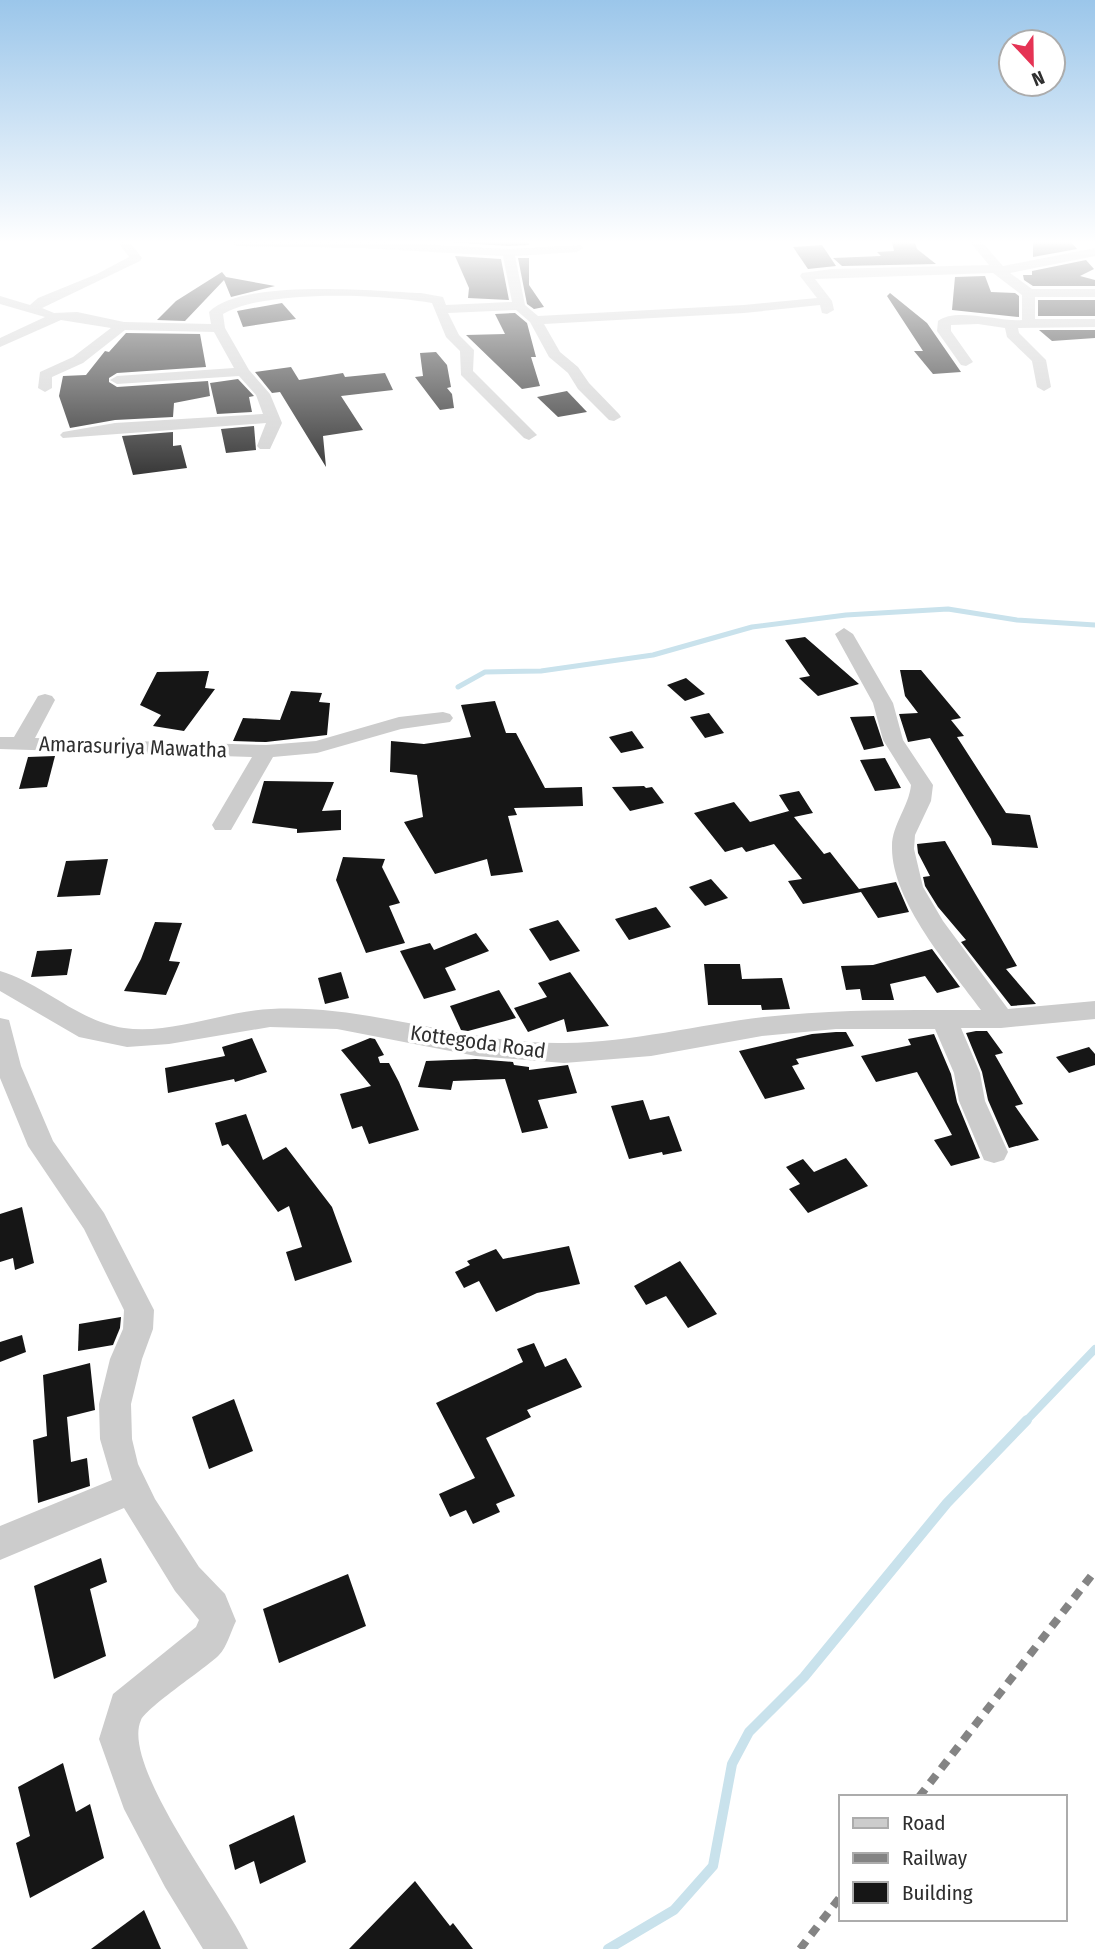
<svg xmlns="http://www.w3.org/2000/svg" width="1095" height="1949" font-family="'Fira Sans Condensed',sans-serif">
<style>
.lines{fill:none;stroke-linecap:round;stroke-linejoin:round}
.stream-far2{stroke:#c9e2ec;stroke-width:5}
.stream-far1{stroke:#c9e2ec;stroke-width:8}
.stream{stroke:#c9e2ec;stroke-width:10}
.building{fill:#161616}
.street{fill:#ccc;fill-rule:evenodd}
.rail{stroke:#848484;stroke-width:8;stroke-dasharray:10 8;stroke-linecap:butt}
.labels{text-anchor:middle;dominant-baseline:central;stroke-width:7;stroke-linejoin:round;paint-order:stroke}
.street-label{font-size:21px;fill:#2f2f2f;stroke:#fff}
</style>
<rect width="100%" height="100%" fill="#fff"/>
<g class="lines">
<polyline class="stream-far2" points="458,687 485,672 541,671 653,655 752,627 846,615 948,609 1017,620 1095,625"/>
<polyline class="stream-far1" points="1025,1422 1095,1349"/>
<polyline class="stream" points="608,1949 674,1910 713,1866 732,1764 749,1732 804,1677 947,1503 1027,1420"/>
</g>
<g class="building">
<polygon points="449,242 528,242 529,245 508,246"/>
<polygon points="892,242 915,243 917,249 936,264 842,266 833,258 881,256 877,252 894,251"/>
<polygon points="1033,242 1071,242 1077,249 1033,257"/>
<polygon points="822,245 836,266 808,269 793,247"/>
<polygon points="455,256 501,259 509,300 468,298 469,288"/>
<polygon points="518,258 529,258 529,285 544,307 534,309 527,304"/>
<polygon points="1086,260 1094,269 1080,276 1095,280 1095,286 1033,286 1024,280 1023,275 1032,275 1032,271"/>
<polygon points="222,272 226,277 275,286 231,297 224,280 185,321 157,320 176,301"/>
<polygon points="985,276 991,292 1015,293 1019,296 1019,317 952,310 955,277"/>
<polygon points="890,293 927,323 961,372 933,374 914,351 923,351 887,296"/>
<rect x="1038" y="300" width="57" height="16"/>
<polygon points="282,303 296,319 243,327 237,311"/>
<polygon points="515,313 527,323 536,357 531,357 540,386 522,389 466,335 505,334 495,314"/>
<polygon points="1039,330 1095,330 1095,338 1052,341"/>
<polygon points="126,333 200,334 206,367 117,373 109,378 109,382 117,387 208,381 210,396 174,403 173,417 115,420 70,428 59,396 63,376 86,375 105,351 109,352"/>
<polygon points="436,352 447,365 451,387 447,388 452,394 454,408 440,410 415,377 423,376 420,353"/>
<polygon points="291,367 299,380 343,373 345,377 385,373 393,390 341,396 363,430 323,436 326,467 280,392 272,393 255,372"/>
<polygon points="238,379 254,396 249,397 252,412 217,414 210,383"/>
<polygon points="567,391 587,412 558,417 537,397"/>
<polygon points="254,426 256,450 226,453 221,429"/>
<polygon points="173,432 173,446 181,445 187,468 133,475 122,436"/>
<polygon points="805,637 859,684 818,696 799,678 810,676 785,640"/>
<polygon points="900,670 921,670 961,718 951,720 964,736 957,737 1006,813 1030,815 1038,848 992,845 991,839 930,738 908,742 899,714 918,713 905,696"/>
<polygon points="209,671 205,688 215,689 184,731 153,726 161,715 140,705 157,672"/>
<polygon points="686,678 705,694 685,701 667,685"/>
<polygon points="291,691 322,693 319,702 330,703 327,735 266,742 233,741 243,718 280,720"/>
<polygon points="495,701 506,733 516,733 545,788 582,787 583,806 514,808 517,815 508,816 523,872 491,876 487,859 435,874 404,822 423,817 417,775 390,772 391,741 424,744 471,737 461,705"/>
<polygon points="709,713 724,733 705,738 690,717"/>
<polygon points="874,716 884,746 864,750 850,717"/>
<polygon points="632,731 644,748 621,753 609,737"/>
<polygon points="55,756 47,787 19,789 28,757"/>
<polygon points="885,758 901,788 875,791 860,760"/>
<polygon points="264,781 334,782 322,811 341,810 341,830 297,833 297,829 252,823"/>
<polygon points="644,786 646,788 652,787 664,803 630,811 612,787"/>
<polygon points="799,791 813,813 794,817 824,854 830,852 859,889 896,882 909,912 878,918 861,892 803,904 788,881 802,879 774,844 746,852 742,847 725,852 694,813 734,802 750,822 789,811 791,814 779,795"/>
<polygon points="945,841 1017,966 1006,969 1036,1004 1011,1006 961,942 966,940 938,907 925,886 923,877 930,876 918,853 917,844"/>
<polygon points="343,857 385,859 382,867 400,903 389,906 405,943 366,953 336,880"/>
<polygon points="108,859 100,895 57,897 66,861"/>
<polygon points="711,879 728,898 705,906 689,887"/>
<polygon points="656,907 671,927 629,940 615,919"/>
<polygon points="558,920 580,951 550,961 529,929"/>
<polygon points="155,922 182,923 169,961 180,962 166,995 124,991 141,959"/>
<polygon points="476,933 489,951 445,968 456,990 424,999 400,951 430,943 434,950"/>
<polygon points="72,949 67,975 31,977 37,951"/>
<polygon points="932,949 960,987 937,993 925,976 890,984 894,1000 862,1000 860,989 846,990 841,966 873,965"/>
<polygon points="704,964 740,964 742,979 782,978 790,1009 762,1010 761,1005 708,1005"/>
<polygon points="341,972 349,998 325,1004 318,978"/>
<polygon points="570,972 609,1026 567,1032 564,1019 528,1032 514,1008 547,997 538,983"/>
<polygon points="499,990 516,1018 468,1031 461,1030 450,1006"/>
<polygon points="976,1031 987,1031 1003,1053 995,1055 1023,1104 1015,1106 1039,1140 1009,1148 988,1100 982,1072 966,1033"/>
<polygon points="836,1032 846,1032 854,1046 796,1059 799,1064 792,1066 805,1089 765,1099 739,1051 812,1034"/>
<polygon points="934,1034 951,1074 957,1102 980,1158 951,1166 934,1140 952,1135 917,1072 876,1082 861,1056 911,1045 908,1039"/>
<polygon points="252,1038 267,1072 235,1082 234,1079 168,1093 165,1068 225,1056 222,1047"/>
<polygon points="370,1038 375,1039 384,1055 378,1057 380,1063 389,1063 399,1082 419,1130 369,1144 362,1126 352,1129 340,1094 371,1086 341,1050"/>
<polygon points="1089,1047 1095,1054 1095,1065 1069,1073 1056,1057"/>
<polygon points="476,1059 513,1062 514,1065 529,1067 529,1070 568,1065 577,1093 538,1100 548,1128 522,1133 505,1079 453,1081 451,1090 418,1087 426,1061"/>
<polygon points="643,1100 650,1120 669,1116 682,1151 663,1155 662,1152 629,1159 611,1106"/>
<polygon points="246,1114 263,1160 286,1147 332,1207 352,1262 295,1281 286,1252 302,1247 289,1206 278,1212 228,1144 222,1146 215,1123"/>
<polygon points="846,1158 868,1186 808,1213 789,1189 800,1184 786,1167 803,1159 814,1172"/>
<polygon points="22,1207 34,1263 15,1270 13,1258 0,1262 0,1214"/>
<polygon points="569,1246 580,1284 537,1293 496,1312 479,1281 464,1288 455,1272 470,1265 467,1261 496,1249 503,1259"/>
<polygon points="680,1261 717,1314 688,1328 666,1296 646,1305 634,1286"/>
<polygon points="121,1317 120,1328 113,1345 78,1351 79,1324"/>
<polygon points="22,1335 26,1352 0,1362 0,1342"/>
<polygon points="534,1343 545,1367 566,1358 582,1387 527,1410 531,1417 486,1438 515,1496 496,1504 500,1512 473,1524 466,1510 450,1517 439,1494 475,1478 436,1403 523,1362 517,1349"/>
<polygon points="90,1363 95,1410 67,1417 71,1462 87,1458 90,1486 38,1503 33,1440 47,1436 43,1375"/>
<polygon points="234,1399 253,1451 209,1469 192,1417"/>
<polygon points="101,1558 107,1582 90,1589 106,1656 54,1679 34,1586"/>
<polygon points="348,1574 366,1626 279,1663 263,1609"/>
<polygon points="63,1763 76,1812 90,1804 104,1858 30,1898 16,1843 30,1836 18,1787"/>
<polygon points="294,1815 306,1862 260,1884 254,1861 235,1870 229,1845"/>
<polygon points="415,1881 450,1926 453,1923 473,1949 349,1949"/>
<polygon points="144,1910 161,1949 91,1949"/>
</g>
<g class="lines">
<g class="street">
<path d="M118,242h12l12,16 -2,3 -98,47 12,5 23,-1 47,10 87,2 -2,-12c34,-34 165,-21 212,-19l22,4 3,8 66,-3 -9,-46 -141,-8 -126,-2 -6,-4h153l125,7 73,-4 2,3 -6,4 -62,4 10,49 13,11 206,-11 73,-7 -17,-22 2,-3 30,-4 157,-4 -19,-23h12l21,24 92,-18v8l-85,17 22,16h63v8h-60v22h60v8l-77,1 1,5 27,27 5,27 -7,4 -7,-4 -5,-26 -25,-24 -2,-9 -27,-4 -27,1v6l22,31 -7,4 -5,-1 -24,-34 1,-10c17,-14 62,1 84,-1v-25l-29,-22 -178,6 17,22 2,9 -7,4 -5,-1 -2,-8 -76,8 -200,11 16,28 18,15 11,16 30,31 2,3 -7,4 -5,-1 -31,-31 -10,-16 -19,-16 -19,-35 -14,-12 -68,3 11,22 15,15 -1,21 64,64 -8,5 -5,-2 -63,-63 -1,-24 -14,-14 -14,-34c-49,-9 -167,-14 -209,11l2,14 24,42 21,24 12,29 -12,26h-10l-3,-3 9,-23 -203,15 -3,-3 3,-3 52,-9 148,-9 -7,-19 -17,-19 -122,8 -7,-4 7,-4 117,-8 -20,-36 -89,-2 -42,33 -31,14v11l-7,4 -7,-4 2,-16 33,-15 38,-29 -50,-8 -61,27v-9l45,-21 -45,-13v-8l30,9 8,-7 59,-24 32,-17z"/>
<path d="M844,628l9,6 40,69 10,37 30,45 -2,16 -16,34 -1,14 9,38 20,34 65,88 87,-8v18l-94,9h-40l19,45 5,28 23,51 -4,8 -10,3 -10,-3 -25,-59 -5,-28 -19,-44h-99l-74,7 -111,20 -87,7 -88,-7 -139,-27 -67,-2 -101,17 -42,3 -48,-10 -79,-46v-20c44,13 77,50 124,57 47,7 100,-17 147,-19 99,-5 195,36 294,34 67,-1 133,-18 199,-26 72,-8 145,-7 217,-7 -31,-43 -90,-109 -89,-164 0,-21 17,-40 19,-61l-28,-45 -10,-37 -38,-69z"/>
<polygon points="45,694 52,696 55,700 35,738 266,745 316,741 399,717 443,712 450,714 453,718 450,722 401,729 317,753 273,757 231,830 215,830 212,825 252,757 0,749 0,737 14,737 38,696"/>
<path d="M0,1018l9,2 12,46 32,75 51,72 50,97 -1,19 -11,30 -11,45 1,35 6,25 17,35 44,68 26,27 11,27c-5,10 -9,26 -17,34 -14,14 -71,51 -78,65 -21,46 87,182 107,229h-45l-38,-62 -41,-78 -25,-70 14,-45 83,-67 3,-7 -24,-29 -51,-83 -124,52v-34l112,-46 -12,-41 -1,-35 11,-45 13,-30 1,-19 -40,-81 -56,-83 -28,-68z"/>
</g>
<g class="rail">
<polyline points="919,1797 1095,1571"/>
<polyline points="800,1949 841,1896"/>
</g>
</g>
<linearGradient id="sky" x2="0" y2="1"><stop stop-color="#9bc6ea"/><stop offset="0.47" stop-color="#fff"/><stop offset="1" stop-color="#fff" stop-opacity="0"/></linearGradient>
<rect width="1095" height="515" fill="url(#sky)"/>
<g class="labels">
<g class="street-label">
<text transform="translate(133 747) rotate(2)">Amarasuriya Mawatha</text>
<text transform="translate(478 1042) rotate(8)">Kottegoda Road</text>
</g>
</g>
<rect x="839" y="1795" width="228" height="126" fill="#ffffff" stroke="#acacac" stroke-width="2"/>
<rect x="853" y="1818" width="35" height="10" fill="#cccccc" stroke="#acacac" stroke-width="2"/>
<text x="902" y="1830" font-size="21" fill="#2f2f2f">Road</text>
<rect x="853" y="1853" width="35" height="10" fill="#848484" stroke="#acacac" stroke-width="2"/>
<text x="902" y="1865" font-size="21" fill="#2f2f2f">Railway</text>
<rect x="853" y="1882" width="35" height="21" fill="#161616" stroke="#acacac" stroke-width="2"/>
<text x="902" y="1900" font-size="21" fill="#2f2f2f">Building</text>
<g transform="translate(1032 63) rotate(158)"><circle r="33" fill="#ffffff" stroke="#acacac" stroke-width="2"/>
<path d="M0-5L12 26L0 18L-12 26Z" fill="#e53354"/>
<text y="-10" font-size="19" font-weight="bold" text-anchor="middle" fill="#2f2f2f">N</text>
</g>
</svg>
